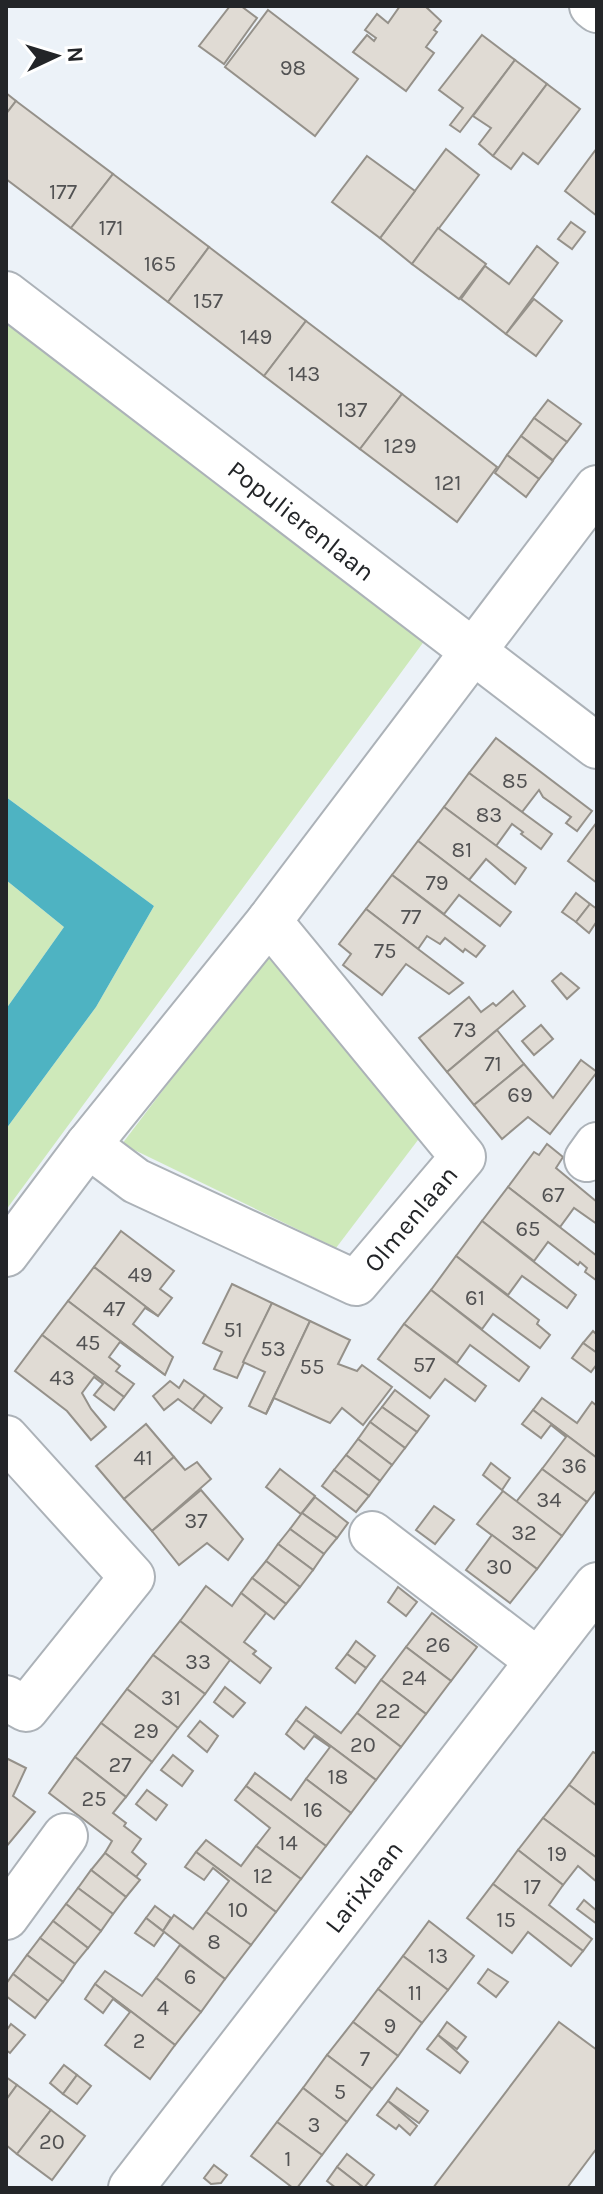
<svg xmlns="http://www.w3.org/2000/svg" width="603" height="2194" font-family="Karla,sans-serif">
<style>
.green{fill:#cee9ba}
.water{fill:#4eb3c2}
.building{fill:#e0dbd4;stroke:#95918a;stroke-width:2}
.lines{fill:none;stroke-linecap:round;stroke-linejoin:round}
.minor-casing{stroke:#acb2b8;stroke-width:48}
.minor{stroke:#fff;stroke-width:44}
.labels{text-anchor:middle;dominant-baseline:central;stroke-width:7;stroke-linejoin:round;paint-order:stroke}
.number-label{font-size:22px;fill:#525253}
.street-label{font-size:26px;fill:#232528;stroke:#fff}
</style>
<rect width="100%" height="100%" fill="#ecf2f8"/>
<g class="green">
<polygon points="6,317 425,640 6,1210 6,1129 96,1007 154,906 6,797"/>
<polygon points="6,880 64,927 6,1009"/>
<polygon points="268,952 421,1136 336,1248 122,1144"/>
</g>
<polygon class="water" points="6,797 154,906 96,1007 6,1129 6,1009 64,927 6,880"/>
<g class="building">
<polygon points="230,6 241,6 257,18 224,64 199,46"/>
<polygon points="400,6 425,6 441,21 434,30 437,32 426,47 434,53 406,91 353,52 367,35 374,41 376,38 365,30 377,14 388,23"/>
<polygon points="268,10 358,79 315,136 225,67"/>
<polygon points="482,35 515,60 460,132 450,125 463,108 439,90"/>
<polygon points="515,60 547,84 493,156 479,144 491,128 473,116"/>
<polygon points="547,84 580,109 538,164 523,153 511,169 493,156"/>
<polygon points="6,93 16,101 6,114"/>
<polygon points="16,101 113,174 71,228 6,179 6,114"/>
<polygon points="597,148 597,216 565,191"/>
<polygon points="446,149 479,175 412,264 380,238"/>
<polygon points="367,156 415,191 380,238 332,202"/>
<polygon points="113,174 209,247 168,302 71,228"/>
<polygon points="571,222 585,232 572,249 558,239"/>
<polygon points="438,228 486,264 459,299 412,264"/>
<polygon points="537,246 558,263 506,334 461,299 485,266 509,284"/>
<polygon points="209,247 306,321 264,376 168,302"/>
<polygon points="534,299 562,321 536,356 506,334"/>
<polygon points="306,321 402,394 360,449 264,376"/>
<polygon points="402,394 497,467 457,522 360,449"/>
<polygon points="548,400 581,424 567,442 534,418"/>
<polygon points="534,418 567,442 553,460 521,436"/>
<polygon points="521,436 553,461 539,479 507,455"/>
<polygon points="507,455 539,479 526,497 495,473"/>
<polygon points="496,738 592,811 577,831 566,823 571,817 543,797 539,790 522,812 469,773"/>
<polygon points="469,773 552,834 541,849 521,834 523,832 512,824 496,846 444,807"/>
<polygon points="444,807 526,868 515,884 486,859 469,880 418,841"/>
<polygon points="597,822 597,883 568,861"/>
<polygon points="418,841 511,912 500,926 459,895 444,914 392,875"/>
<polygon points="392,875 485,946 476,957 465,949 463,952 445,938 440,944 427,936 418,949 366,909"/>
<polygon points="576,893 590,904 576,922 562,912"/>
<polygon points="590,904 597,909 597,921 589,933 576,922"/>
<polygon points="366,909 418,949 463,983 449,994 406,964 382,995 343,965 351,954 339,944"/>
<polygon points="561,973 579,988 567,999 552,981"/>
<polygon points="513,991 525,1006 447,1072 419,1038 469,997 481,1012 493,1003 496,1006"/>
<polygon points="541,1025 553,1039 534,1055 522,1041"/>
<polygon points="497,1030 524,1064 474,1105 447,1072"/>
<polygon points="581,1060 597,1072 550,1134 528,1117 502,1139 474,1105 524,1064 553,1098"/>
<polygon points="547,1144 563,1157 556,1168 597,1202 597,1224 574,1208 560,1227 508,1187 534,1152 539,1155"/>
<polygon points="508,1187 597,1256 596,1280 585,1272 587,1268 580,1262 578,1265 548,1242 534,1261 482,1221"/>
<polygon points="482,1221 576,1295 567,1308 522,1276 508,1295 456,1256"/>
<polygon points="121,1231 174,1271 160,1289 172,1298 158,1316 94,1267"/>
<polygon points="456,1256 539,1320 537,1324 550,1335 540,1348 493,1314 482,1329 431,1290"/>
<polygon points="94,1267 158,1316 145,1308 133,1324 173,1357 165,1375 68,1301"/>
<polygon points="232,1284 272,1303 237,1378 214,1369 222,1352 203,1343"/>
<polygon points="431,1290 529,1367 519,1381 470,1345 457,1363 404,1324"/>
<polygon points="68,1301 165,1375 120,1342 109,1357 120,1366 116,1371 134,1384 124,1397 42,1335"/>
<polygon points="272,1303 310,1321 266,1414 249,1406 265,1372 243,1362"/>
<polygon points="310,1321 350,1340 338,1364 357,1371 362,1365 392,1387 363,1425 342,1408 330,1423 274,1398 266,1414"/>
<polygon points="404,1324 486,1386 475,1401 445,1379 430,1398 378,1359"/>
<polygon points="593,1331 597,1335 597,1353 583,1343"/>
<polygon points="42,1335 124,1397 114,1410 94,1395 103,1384 94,1377 82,1393 91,1409 106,1427 91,1440 67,1411 15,1371"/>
<polygon points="583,1343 597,1353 597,1364 591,1372 572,1358"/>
<polygon points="184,1380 205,1395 193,1410 178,1399 164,1410 153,1396 170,1381 179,1388"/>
<polygon points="395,1390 429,1416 417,1432 382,1407"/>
<polygon points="205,1395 222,1408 211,1423 193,1410"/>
<polygon points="542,1398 577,1423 592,1402 597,1406 597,1458 533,1410"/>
<polygon points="382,1407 417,1432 405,1448 370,1422"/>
<polygon points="533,1410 597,1458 597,1489 587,1502 542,1469 566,1437 551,1425 541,1438 522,1424"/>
<polygon points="370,1422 405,1448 392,1465 358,1439"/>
<polygon points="146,1424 174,1457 124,1499 96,1466"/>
<polygon points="358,1439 392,1465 380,1481 346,1455"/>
<polygon points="346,1455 380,1481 369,1496 334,1470"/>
<polygon points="174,1457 185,1470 197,1462 211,1479 152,1531 124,1499"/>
<polygon points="491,1463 510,1478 502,1490 483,1475"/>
<polygon points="280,1469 315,1496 301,1514 266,1487"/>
<polygon points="542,1469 587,1502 562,1536 516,1502"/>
<polygon points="334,1470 369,1496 356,1512 322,1486"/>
<polygon points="201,1490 243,1539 228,1560 207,1543 179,1565 152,1531"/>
<polygon points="503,1491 562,1536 537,1569 477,1524"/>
<polygon points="315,1497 348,1523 337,1538 302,1513"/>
<polygon points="434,1506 454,1520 435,1544 416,1530"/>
<polygon points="302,1513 337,1538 324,1554 290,1529"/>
<polygon points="290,1529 324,1554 313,1570 278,1544"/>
<polygon points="492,1535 537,1569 510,1603 466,1570"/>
<polygon points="278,1544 313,1570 300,1587 266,1561"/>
<polygon points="266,1561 300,1587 286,1604 252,1578"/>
<polygon points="252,1578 286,1604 274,1619 241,1593"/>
<polygon points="206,1586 232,1606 241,1593 266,1613 244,1642 256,1651 253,1654 271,1668 260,1683 180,1621"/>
<polygon points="398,1587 417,1602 406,1616 388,1602"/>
<polygon points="432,1613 477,1647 451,1681 406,1647"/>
<polygon points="180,1621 230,1660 205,1694 153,1655"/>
<polygon points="356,1641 375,1656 366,1668 347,1654"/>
<polygon points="406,1647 451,1681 426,1714 381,1680"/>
<polygon points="347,1654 366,1668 355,1683 336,1668"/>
<polygon points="153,1655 205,1694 178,1728 127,1689"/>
<polygon points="381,1680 426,1714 401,1747 357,1713"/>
<polygon points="225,1687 245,1703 233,1717 214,1702"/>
<polygon points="127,1689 178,1728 152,1762 101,1723"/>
<polygon points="306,1707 341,1733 357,1713 401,1747 376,1780 296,1720"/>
<polygon points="296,1720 376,1780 351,1813 306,1779 330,1747 314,1736 304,1749 286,1734"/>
<polygon points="200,1721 218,1736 207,1752 188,1736"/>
<polygon points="101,1723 152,1762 126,1797 75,1757"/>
<polygon points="593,1752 597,1754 597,1806 569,1785"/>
<polygon points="173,1755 193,1771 182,1786 161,1770"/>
<polygon points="75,1757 126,1797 113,1813 126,1823 124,1826 141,1839 132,1852 146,1864 136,1877 105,1853 112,1841 49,1793"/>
<polygon points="6,1758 26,1768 13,1796 35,1812 6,1847"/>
<polygon points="255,1773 291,1800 306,1779 351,1813 326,1846 246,1786"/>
<polygon points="569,1785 597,1806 597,1858 543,1818"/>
<polygon points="246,1786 326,1846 301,1879 256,1846 270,1828 235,1800"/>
<polygon points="147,1790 167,1805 156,1820 136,1804"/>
<polygon points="543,1818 597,1858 597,1882 578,1866 563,1885 518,1850"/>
<polygon points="206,1840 241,1866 256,1846 301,1879 276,1912 196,1852"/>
<polygon points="518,1850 563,1885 549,1905 592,1939 583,1951 493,1884"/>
<polygon points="196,1852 276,1912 251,1945 206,1912 229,1881 213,1868 204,1880 185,1867"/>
<polygon points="105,1853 140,1880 126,1897 91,1870"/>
<polygon points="91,1870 126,1897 113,1914 78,1888"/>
<polygon points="493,1884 583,1951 571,1966 528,1932 512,1953 467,1918"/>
<polygon points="78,1888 113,1914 101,1931 66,1904"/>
<polygon points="584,1900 597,1911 597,1924 577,1909"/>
<polygon points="66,1904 101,1931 88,1948 53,1921"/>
<polygon points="155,1906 171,1918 163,1931 146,1918"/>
<polygon points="206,1912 251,1945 225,1979 163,1931 174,1915 193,1929"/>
<polygon points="146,1918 164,1932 154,1946 135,1933"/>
<polygon points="53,1921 88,1948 75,1964 40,1938"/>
<polygon points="429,1921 474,1956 448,1990 403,1956"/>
<polygon points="40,1938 75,1964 63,1982 27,1955"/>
<polygon points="180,1945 225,1979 201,2012 156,1978"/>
<polygon points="27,1955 63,1982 48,2001 13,1974"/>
<polygon points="403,1956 448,1990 422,2023 378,1989"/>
<polygon points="488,1969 508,1982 496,1997 478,1983"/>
<polygon points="105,1971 142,1996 156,1978 201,2012 175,2045 95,1984"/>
<polygon points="13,1974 48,2001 35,2018 6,1996 6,1984"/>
<polygon points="95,1984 175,2045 150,2079 105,2045 130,2012 113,1999 103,2013 85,1999"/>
<polygon points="378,1989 422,2023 398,2056 353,2022"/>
<polygon points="353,2022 398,2056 372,2089 327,2055"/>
<polygon points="447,2022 466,2037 457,2049 438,2035"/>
<polygon points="559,2022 597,2050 597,2148 567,2188 433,2188"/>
<polygon points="11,2024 25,2035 10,2053 6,2050 6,2031"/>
<polygon points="438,2035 468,2062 460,2073 427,2049"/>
<polygon points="327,2055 372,2089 347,2122 303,2088"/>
<polygon points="64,2065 77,2075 63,2094 50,2083"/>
<polygon points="77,2075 91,2086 77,2104 63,2094"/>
<polygon points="6,2077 17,2085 6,2100"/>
<polygon points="17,2085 51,2110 17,2154 6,2145 6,2100"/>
<polygon points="303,2088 347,2122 322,2155 277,2122"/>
<polygon points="397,2088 428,2111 419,2123 388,2101"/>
<polygon points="388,2101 417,2126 410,2135 399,2125 396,2129 377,2115"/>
<polygon points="51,2110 85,2136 52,2180 17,2154"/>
<polygon points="277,2122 322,2155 297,2188 293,2188 251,2156"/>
<polygon points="347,2154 374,2175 364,2188 337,2167"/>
<polygon points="214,2165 227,2175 221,2183 211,2184 204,2178"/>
<polygon points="337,2167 364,2188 336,2188 327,2181"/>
</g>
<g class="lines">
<g class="minor-casing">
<g id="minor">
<polyline points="592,6 597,10"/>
<polyline points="6,294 597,746"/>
<polyline points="88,1145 136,1181 356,1283 463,1157 269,921"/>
<polyline points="587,1159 597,1145"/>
<polyline points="6,1254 88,1145 269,921 597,488"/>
<polyline points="6,1438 132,1577 26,1709 6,1698"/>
<polyline points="372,1534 538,1661"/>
<polyline points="6,1917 65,1836"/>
<polyline points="131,2188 597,1585"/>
</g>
</g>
<use href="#minor" class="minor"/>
</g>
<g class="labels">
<g class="number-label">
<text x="293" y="68">98</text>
<text x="63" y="192">177</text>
<text x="111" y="228">171</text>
<text x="160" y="264">165</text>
<text x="208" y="301">157</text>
<text x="256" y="337">149</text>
<text x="304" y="374">143</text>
<text x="352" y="410">137</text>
<text x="400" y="446">129</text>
<text x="448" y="483">121</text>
<text x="515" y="781">85</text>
<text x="489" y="815">83</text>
<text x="462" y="850">81</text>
<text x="437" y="883">79</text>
<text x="411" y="917">77</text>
<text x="385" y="951">75</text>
<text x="465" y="1030">73</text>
<text x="493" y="1064">71</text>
<text x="520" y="1095">69</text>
<text x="553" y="1195">67</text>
<text x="528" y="1229">65</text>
<text x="140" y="1275">49</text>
<text x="475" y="1298">61</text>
<text x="114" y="1309">47</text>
<text x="233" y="1330">51</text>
<text x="88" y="1343">45</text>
<text x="273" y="1349">53</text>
<text x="424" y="1365">57</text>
<text x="312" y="1367">55</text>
<text x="62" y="1378">43</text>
<text x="143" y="1458">41</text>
<text x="574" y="1466">36</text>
<text x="549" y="1500">34</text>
<text x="196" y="1521">37</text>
<text x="524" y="1533">32</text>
<text x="499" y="1567">30</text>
<text x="438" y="1645">26</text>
<text x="198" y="1662">33</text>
<text x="414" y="1678">24</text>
<text x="171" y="1698">31</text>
<text x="388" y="1711">22</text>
<text x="146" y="1731">29</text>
<text x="363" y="1745">20</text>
<text x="120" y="1765">27</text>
<text x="338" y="1777">18</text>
<text x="94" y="1799">25</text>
<text x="313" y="1810">16</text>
<text x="288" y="1843">14</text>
<text x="557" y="1854">19</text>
<text x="263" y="1876">12</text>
<text x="532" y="1887">17</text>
<text x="238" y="1910">10</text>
<text x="506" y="1920">15</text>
<text x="214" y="1942">8</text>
<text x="438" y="1956">13</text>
<text x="190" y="1977">6</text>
<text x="415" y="1993">11</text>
<text x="163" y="2008">4</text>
<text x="390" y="2026">9</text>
<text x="139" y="2041">2</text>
<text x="365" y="2059">7</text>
<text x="340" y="2092">5</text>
<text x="314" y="2125">3</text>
<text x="52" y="2142">20</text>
<text x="288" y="2159">1</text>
</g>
<g class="street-label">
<text transform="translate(301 521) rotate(38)">Populierenlaan</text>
<text transform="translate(411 1219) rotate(-50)">Olmenlaan</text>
<text transform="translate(364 1887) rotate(-52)">Larixlaan</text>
</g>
</g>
<rect width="603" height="2194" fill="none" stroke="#232528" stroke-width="16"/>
<g transform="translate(56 56) rotate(86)" stroke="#ffffff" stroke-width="6" paint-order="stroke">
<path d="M0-6L14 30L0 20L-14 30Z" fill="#232528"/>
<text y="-12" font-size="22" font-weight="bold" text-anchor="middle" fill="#232528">N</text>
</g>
</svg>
